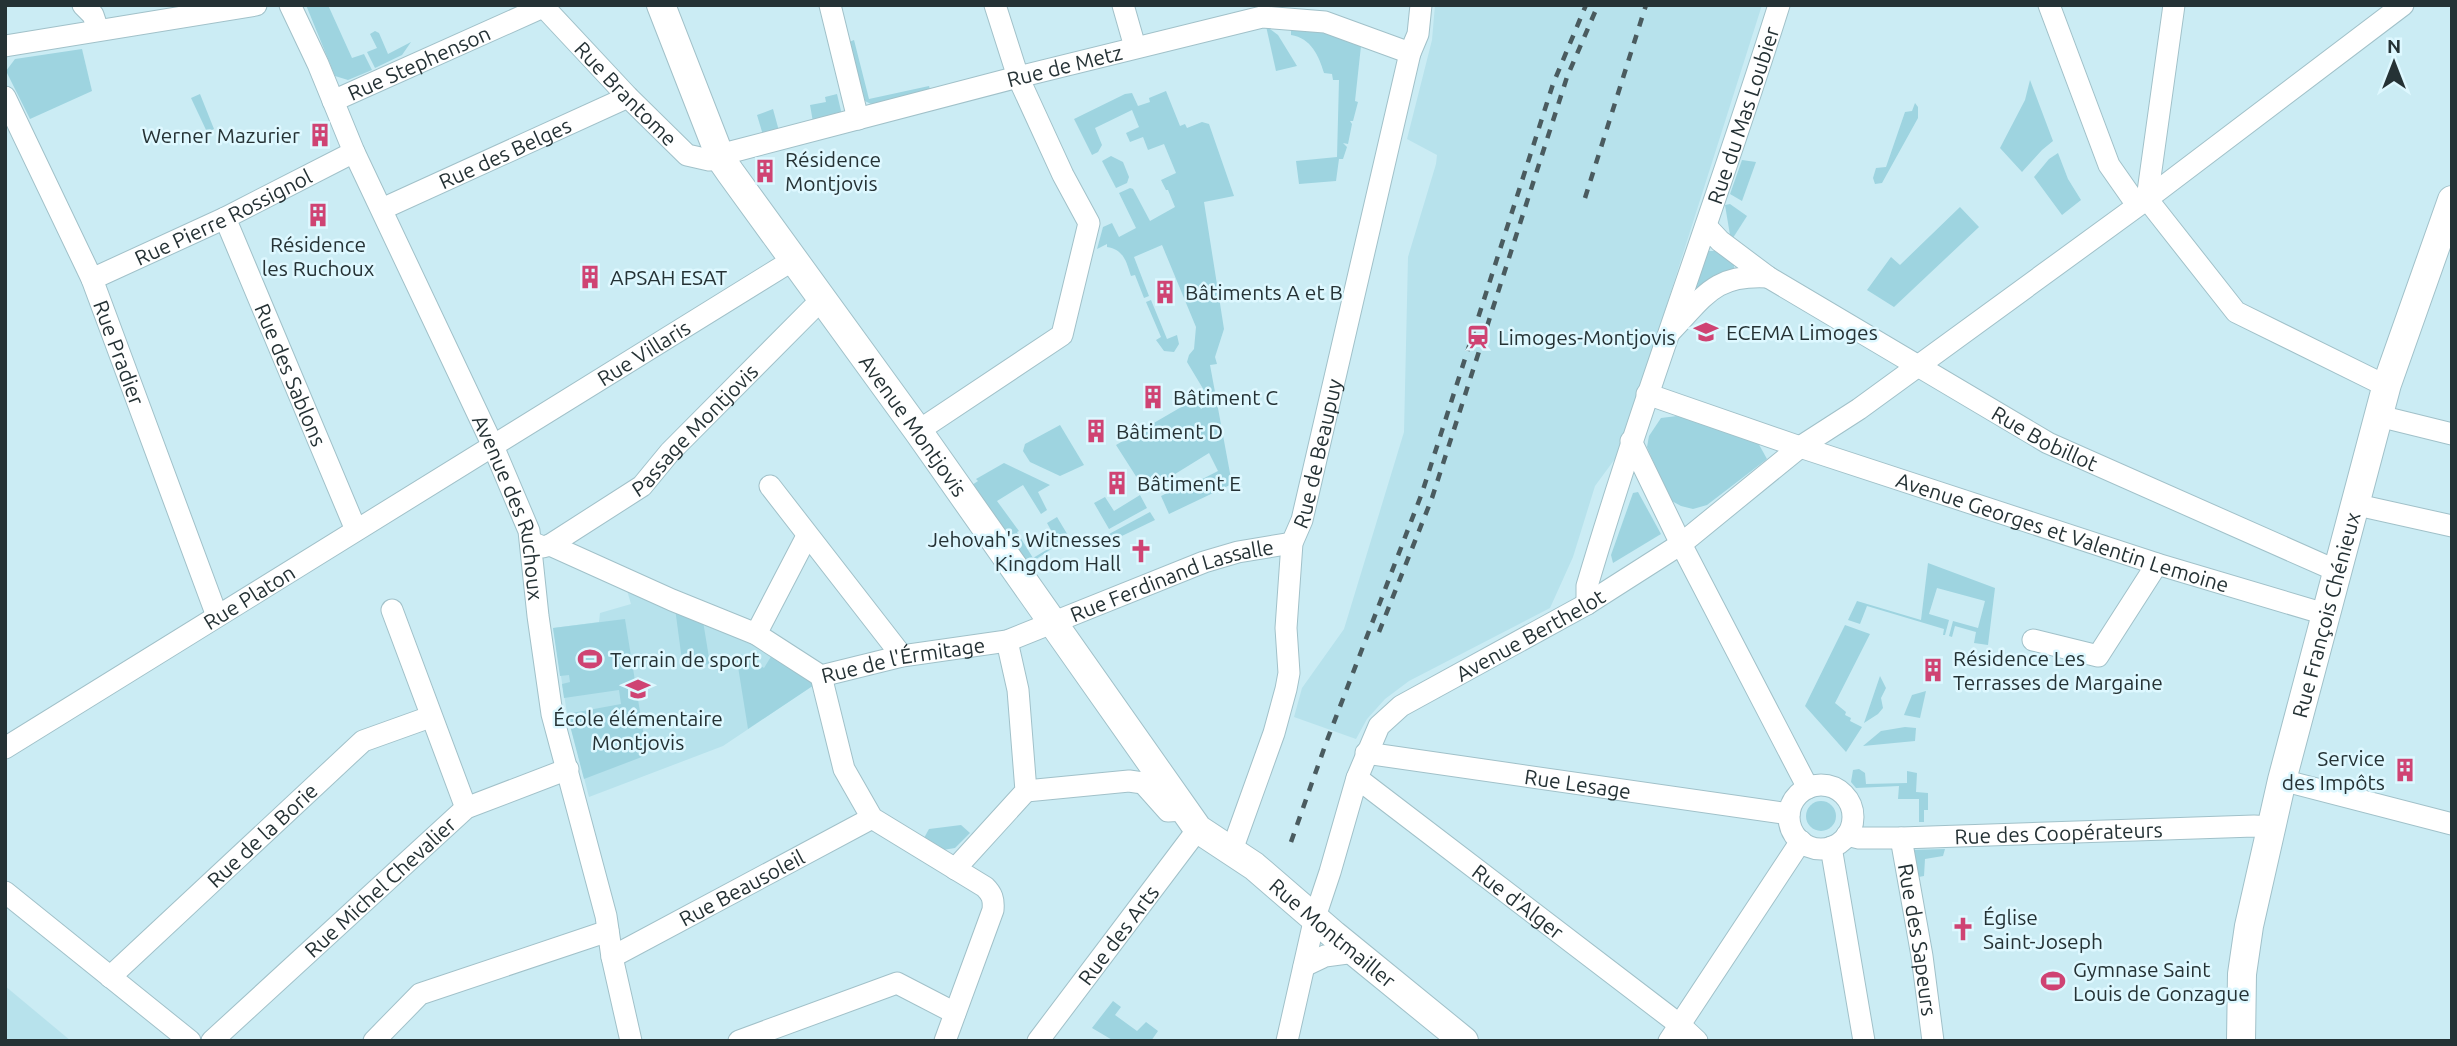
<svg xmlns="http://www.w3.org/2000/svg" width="2457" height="1046" font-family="Ubuntu,sans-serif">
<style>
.built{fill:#b7e2ec}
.green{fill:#9ed4e0}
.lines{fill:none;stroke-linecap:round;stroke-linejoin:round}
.minor-casing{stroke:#a1c1c9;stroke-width:23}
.major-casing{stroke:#a1c1c9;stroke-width:30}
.minor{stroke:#fff;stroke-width:21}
.major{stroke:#fff;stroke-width:28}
.rail{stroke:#4a5b5f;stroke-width:4.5;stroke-dasharray:9 9;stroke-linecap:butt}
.labels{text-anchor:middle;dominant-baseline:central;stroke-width:5;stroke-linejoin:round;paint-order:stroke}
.street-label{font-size:21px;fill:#253235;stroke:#def8ff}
.poi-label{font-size:21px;fill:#253235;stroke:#def8ff;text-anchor:start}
</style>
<rect width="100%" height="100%" fill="#cbecf4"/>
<g class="built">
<polygon points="1435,5 1762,5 1620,452 1595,486 1573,557 1550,608 1409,681 1385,699 1367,719 1356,739 1294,717 1302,688 1344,629 1404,432 1408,257 1436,164 1437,155 1407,139 1432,40"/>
<polygon points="626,587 748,640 814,685 723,746 589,797 567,713 553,628 599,622 600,613 631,604"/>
<polygon points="5,986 71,1041 5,1041"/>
</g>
<g class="green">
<polygon points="306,5 328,5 352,58 364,54 372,70 348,80 335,76"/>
<polygon points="1266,26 1278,35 1297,66 1276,71"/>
<path d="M1291,27l42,8 28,11 -6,55 3,1 -5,19h-3l2,3 -4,20 -5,-1 4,4 -4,12h-4l-3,22 -37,3 -3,-23 41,-4 2,-77h-6l-1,-6 -8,-1c-5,-17 -13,-35 -33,-38z"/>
<polygon points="375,31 379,33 388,54 411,42 402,55 375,68 367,52 377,48 370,34"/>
<polygon points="854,40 869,99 929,86 931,93 875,106 865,101 849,42"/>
<polygon points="82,49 92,91 30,119 6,71 15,59"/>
<polygon points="2030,80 2053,141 2042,150 2022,172 2000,148 2025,100"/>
<path d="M1166,91l14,35 5,-2 2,4 15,-6 7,2 25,72 -30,6 20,127 -9,28 2,7 -7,1 22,119 -63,30 -8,-18 12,-6 2,3 43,-22 -9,-18 -63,39 -30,-47 79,-46 6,10 10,-7 -24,-40 2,-7 5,-6 2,-22 -34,-82 -28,12 15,39 -5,2 -9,-23 -4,1c-5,-15 -7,-26 -24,-29v-3l-10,5 6,-22 9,-4 7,14 17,-9 -17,-35 11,-5 3,1 17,32 25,-14 -7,-17h-2l-5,-10 15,-7 -12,-29 -16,6 -5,-13 -13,5 -4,-9 13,-6 -7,-17 -37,18 7,17 -4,7 -6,3 -18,-36 51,-25 7,-1 6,13 12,-4 -1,-4z"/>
<polygon points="200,94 214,129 207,132 191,98"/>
<polygon points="837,94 842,115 813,122 810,105 826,102 825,97"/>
<polygon points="1915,103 1918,107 1918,118 1882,183 1875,184 1873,178 1876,168 1886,167 1905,112 1912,111"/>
<polygon points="773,109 779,131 763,135 757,115"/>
<polygon points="2058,153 2068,179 2081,200 2062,215 2034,177 2049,159"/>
<polygon points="1111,156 1123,162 1129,177 1127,183 1116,188 1102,161"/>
<polygon points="1742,160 1756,162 1742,201 1730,194"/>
<polygon points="1730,204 1747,216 1731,241 1725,205"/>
<polygon points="1960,207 1979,227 1894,307 1867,290 1891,257 1900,265"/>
<polygon points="1709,251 1715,251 1734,264 1734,269 1690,296 1704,254"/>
<polygon points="1151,300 1167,339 1177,335 1179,344 1174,352 1164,351 1156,340 1161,337 1146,302"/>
<polygon points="1677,416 1757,441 1767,459 1707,505 1693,509 1681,506 1670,500 1647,447 1649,436 1661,418"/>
<polygon points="1060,425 1084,465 1060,476 1030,462 1023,451 1025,444"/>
<polygon points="1004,463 1050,485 1038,492 1047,510 1041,514 1023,485 997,501 1019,531 1017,532 1033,558 1058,543 1047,523 1057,517 1069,537 1026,566 972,485 978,481 976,479"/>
<polygon points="1638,492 1661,534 1613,563 1611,555 1633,493"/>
<polygon points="1140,495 1147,508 1109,529 1094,503 1105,497 1114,511"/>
<polygon points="1150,512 1155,520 1099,547 1096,541"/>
<polygon points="1928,563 1995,588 1988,645 1974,643 1976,632 1955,626 1952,637 1949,636 1953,621 1978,628 1985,601 1937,588 1929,614 1949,620 1945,635 1943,635 1944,629 1867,606 1860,624 1848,620 1857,601 1921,620"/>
<polygon points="675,608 703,621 710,664 683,668"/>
<polygon points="625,619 647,755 584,779 567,714 621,704 619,690 564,698 562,684 570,682 569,675 560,676 553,628"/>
<polygon points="1845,625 1870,634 1835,703 1846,712 1845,715 1851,718 1850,721 1862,727 1846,752 1805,706"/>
<polygon points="736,654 741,654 764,668 772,655 799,670 814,685 748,729"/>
<polygon points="1880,676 1886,688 1881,698 1883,708 1878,714 1864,723"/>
<polygon points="1926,691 1920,718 1904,715 1912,695"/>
<polygon points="1905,727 1916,728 1915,741 1863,746 1881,731"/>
<polygon points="1859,769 1865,773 1866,784 1907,783 1907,771 1917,773 1916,792 1928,793 1928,810 1924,810 1924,822 1919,822 1919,799 1898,799 1899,786 1856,788 1851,782 1853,770"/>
<circle cx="1821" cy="816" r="15"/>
<polygon points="961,825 970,833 955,848 943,850 924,838 929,829"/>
<polygon points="1945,849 1943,856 1925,859 1924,876 1913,878 1908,850"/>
<polygon points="1113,1001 1121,1007 1115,1015 1137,1031 1146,1022 1158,1031 1151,1041 1114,1041 1092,1028"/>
</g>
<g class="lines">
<g class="minor-casing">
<g id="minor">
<polyline points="83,5 93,15 98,30"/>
<path id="s1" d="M290,5l28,59 36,88 139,294 36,85 9,85 14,98 54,202 6,41 19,84"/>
<path id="s2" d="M542,5l86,92 59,58 22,5 12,-1 10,-7 287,-75 244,-60 63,5 85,31"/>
<polyline points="830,5 858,119"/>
<polyline points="1123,5 1135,47"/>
<polyline points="2049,5 2109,165 2137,205"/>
<polyline points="2174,5 2147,199 2236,312 2378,382 2387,384"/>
<polyline points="5,46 256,5"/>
<path id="s3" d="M5,97l87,182 125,337"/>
<path id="s4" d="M333,101l210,-94"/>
<path id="s5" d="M382,209l246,-112"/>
<path id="s6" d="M225,218l131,312"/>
<path id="s7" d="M1706,226l14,15 48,36 280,166 289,128"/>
<path id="s8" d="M92,279l133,-61 129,-66"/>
<path d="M1670,332c35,-36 44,-58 98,-55"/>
<path id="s9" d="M1647,394l153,53 357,117 168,50"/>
<polyline points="2379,416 2452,434"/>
<polyline points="918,431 1062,335 1089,223 1063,175 1018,77 995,5"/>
<polyline points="1631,441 1681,544 1808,788"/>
<polyline points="770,486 902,656"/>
<polyline points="2353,504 2452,526"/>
<path id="s10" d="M531,542l12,5 7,-2 122,55 84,34 65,42 81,-20 105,-15 197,-79 34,-10 54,-9"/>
<path id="s11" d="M550,545l92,-59 28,-34 152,-153"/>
<path id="s12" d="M1587,604v-18c58,-196 131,-386 192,-581"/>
<polyline points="392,610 466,808"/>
<polyline points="756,634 807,536"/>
<polyline points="2033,640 2098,656 2157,564"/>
<path d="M821,676l23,93 28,49 113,69c7,7 9,12 8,23l-48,131"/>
<path id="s13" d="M5,748l788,-488"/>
<path id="s14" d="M1366,753l423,61"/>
<path id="s15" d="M1357,778l323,247 17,16"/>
<polyline points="2282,780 2452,824"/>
<circle cx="1821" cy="817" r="32"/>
<polyline points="1026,791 1129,781 1143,783 1168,811 1185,810"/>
<path id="s16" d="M1847,835l12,3h42l353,-12 18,1"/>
<path id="s17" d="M1901,838l21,118 11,85"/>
<polyline points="1831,847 1864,1041"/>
<path id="s18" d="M1232,850l42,-117 12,-44 3,-16 -3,-45 6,-85 10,-23 108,-467 8,-19 3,-29"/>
<polyline points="955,869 1026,791 1018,690 1007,641"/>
<polyline points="5,892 190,1041"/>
<path id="s19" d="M612,957l260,-139"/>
<polyline points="1304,966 1325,956 1355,952"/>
<path id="s20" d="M110,977l253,-236 67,-24"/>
<path id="s21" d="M212,1041l254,-233 102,-39"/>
<polyline points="374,1041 420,994 608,931"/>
<polyline points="739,1041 897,983 955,1013"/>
<path id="s22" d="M1038,1041l160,-212"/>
<path id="s23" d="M1287,1041l28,-124 15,-45 27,-94 22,-52 22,-20 186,-102 94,-60 119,-97 59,-38 288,-210 256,-194"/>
<polyline points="1669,1041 1801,841"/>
</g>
</g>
<g class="major-casing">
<g id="major">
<path id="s24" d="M661,5l60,154 9,13 188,259 280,398 56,37 80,69 130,106"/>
<path id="s25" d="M2241,1041l1,-67 7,-48 33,-146 105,-396 65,-184"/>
</g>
</g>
<use href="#minor" class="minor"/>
<use href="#major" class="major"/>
<g class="rail">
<polyline points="1585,198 1646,5"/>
<polyline points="1379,632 1432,498 1567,77 1598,5"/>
<polyline points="1291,842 1326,743 1422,493 1553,84 1586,5"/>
</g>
</g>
<defs>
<g id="building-bare" transform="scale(1.89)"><path d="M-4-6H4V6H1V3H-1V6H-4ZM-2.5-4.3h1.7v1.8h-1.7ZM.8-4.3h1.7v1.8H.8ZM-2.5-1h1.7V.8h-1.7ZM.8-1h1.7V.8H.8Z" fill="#cf4373" stroke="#def8ff" stroke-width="2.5" paint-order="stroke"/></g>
<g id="university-bare" transform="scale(1.89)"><path d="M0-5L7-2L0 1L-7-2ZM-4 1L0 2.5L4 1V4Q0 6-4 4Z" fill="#cf4373" stroke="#def8ff" stroke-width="2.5" paint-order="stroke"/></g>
<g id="station-bare" transform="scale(1.89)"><path d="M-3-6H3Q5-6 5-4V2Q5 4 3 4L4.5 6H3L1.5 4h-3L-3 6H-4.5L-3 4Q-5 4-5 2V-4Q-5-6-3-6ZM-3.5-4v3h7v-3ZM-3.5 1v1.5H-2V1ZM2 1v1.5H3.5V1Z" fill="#cf4373" stroke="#def8ff" stroke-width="2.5" paint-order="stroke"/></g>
<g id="church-bare" transform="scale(1.89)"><path d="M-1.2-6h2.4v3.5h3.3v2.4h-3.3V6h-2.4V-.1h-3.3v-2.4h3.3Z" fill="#cf4373" stroke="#def8ff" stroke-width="2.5" paint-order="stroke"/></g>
<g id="stadium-bare" transform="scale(1.89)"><path d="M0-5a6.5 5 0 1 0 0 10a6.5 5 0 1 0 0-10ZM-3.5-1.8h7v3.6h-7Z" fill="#cf4373" stroke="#def8ff" stroke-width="2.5" paint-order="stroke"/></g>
<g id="school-bare" transform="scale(1.89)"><path d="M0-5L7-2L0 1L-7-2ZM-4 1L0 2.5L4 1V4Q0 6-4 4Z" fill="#cf4373" stroke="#def8ff" stroke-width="2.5" paint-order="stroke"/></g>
</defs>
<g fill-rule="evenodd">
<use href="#building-bare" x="320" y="135"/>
<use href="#building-bare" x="765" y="171"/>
<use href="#building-bare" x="318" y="215"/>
<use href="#building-bare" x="590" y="277"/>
<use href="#building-bare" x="1165" y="292"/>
<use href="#university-bare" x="1706" y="332"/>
<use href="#station-bare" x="1478" y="337"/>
<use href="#building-bare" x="1153" y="397"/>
<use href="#building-bare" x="1096" y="431"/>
<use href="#building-bare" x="1117" y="483"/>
<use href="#church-bare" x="1141" y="551"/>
<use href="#stadium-bare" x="590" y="659"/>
<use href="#building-bare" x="1933" y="670"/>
<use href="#school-bare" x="638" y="689"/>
<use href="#building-bare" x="2405" y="770"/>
<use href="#church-bare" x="1963" y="929"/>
<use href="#stadium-bare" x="2053" y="981"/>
</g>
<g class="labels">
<g class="street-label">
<text stroke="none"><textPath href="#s4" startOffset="94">Rue Stephenson</textPath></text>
<text stroke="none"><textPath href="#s2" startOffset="600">Rue de Metz</textPath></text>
<text stroke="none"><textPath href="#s2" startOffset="122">Rue Brantome</textPath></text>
<text stroke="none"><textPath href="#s12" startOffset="514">Rue du Mas Loubier</textPath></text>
<text stroke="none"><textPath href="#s5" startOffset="135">Rue des Belges</textPath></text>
<text stroke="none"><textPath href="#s8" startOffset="145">Rue Pierre Rossignol</textPath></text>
<text stroke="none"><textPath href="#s3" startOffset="280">Rue Pradier</textPath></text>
<text stroke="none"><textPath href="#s13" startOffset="751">Rue Villaris</textPath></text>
<text stroke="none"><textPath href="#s6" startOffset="170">Rue des Sablons</textPath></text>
<text stroke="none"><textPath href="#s24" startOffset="494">Avenue Montjovis</textPath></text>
<text stroke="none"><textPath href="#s11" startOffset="186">Passage Montjovis</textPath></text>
<text stroke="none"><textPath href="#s7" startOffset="401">Rue Bobillot</textPath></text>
<text stroke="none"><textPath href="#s18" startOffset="410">Rue de Beaupuy</textPath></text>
<text stroke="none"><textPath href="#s1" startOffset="550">Avenue des Ruchoux</textPath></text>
<text stroke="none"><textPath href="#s9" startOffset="438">Avenue Georges et Valentin Lemoine</textPath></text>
<text stroke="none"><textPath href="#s10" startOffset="688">Rue Ferdinand Lassalle</textPath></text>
<text stroke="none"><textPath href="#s13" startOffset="287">Rue Platon</textPath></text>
<text stroke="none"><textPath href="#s25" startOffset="436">Rue François Chénieux</textPath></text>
<text stroke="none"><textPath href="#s23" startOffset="506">Avenue Berthelot</textPath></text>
<text stroke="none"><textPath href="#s10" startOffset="406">Rue de l'Érmitage</textPath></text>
<text stroke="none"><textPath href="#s14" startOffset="214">Rue Lesage</textPath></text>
<text stroke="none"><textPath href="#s16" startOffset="212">Rue des Coopérateurs</textPath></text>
<text stroke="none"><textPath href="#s20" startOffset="208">Rue de la Borie</textPath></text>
<text stroke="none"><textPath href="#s21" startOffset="228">Rue Michel Chevalier</textPath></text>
<text stroke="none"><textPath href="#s19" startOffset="147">Rue Beausoleil</textPath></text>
<text stroke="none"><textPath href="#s15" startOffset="203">Rue d'Alger</textPath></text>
<text stroke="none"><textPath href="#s24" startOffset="1158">Rue Montmailler</textPath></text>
<text stroke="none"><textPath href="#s22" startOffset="133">Rue des Arts</textPath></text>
<text stroke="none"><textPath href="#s17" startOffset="103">Rue des Sapeurs</textPath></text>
</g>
<g class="poi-label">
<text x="300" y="135" text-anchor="end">Werner Mazurier</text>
<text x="785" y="159">Résidence<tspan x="785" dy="24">Montjovis</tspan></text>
<text x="318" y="244" text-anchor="middle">Résidence<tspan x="318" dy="24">les Ruchoux</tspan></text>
<text x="610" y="277">APSAH ESAT</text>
<text x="1185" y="292">Bâtiments A et B</text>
<text x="1726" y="332">ECEMA Limoges</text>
<text x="1498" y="337">Limoges-Montjovis</text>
<text x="1173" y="397">Bâtiment C</text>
<text x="1116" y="431">Bâtiment D</text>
<text x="1137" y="483">Bâtiment E</text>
<text x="1121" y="539" text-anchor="end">Jehovah's Witnesses<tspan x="1121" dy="24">Kingdom Hall</tspan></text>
<text x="1953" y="658">Résidence Les<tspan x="1953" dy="24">Terrasses de Margaine</tspan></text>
<text x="610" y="659">Terrain de sport</text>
<text x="638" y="718" text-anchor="middle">École élémentaire<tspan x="638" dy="24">Montjovis</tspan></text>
<text x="2385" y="758" text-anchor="end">Service<tspan x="2385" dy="24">des Impôts</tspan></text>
<text x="1983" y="917">Église<tspan x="1983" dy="24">Saint-Joseph</tspan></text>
<text x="2073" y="969">Gymnase Saint<tspan x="2073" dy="24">Louis de Gonzague</tspan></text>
</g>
</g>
<rect width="2457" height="1046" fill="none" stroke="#253235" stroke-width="14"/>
<g transform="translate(2394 63)" stroke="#def8ff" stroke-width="5" paint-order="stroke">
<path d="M0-5L12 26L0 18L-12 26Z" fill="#253235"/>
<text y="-10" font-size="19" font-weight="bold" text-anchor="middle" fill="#253235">N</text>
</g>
</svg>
